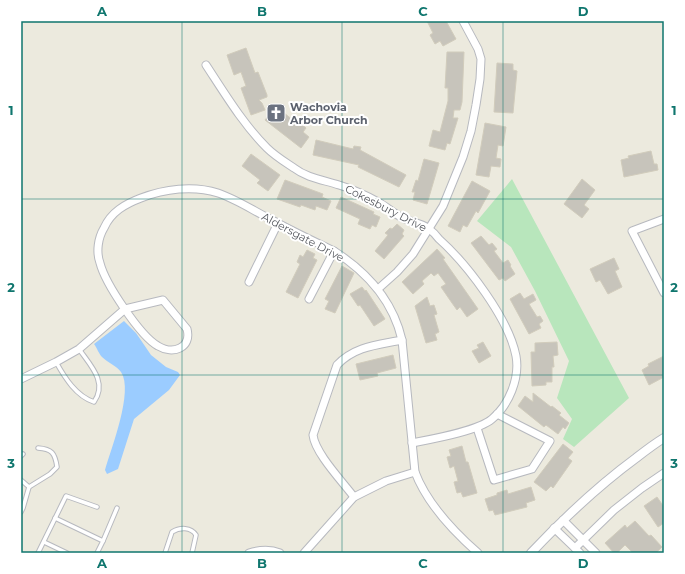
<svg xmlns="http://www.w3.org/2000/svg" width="685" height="574" font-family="Montserrat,sans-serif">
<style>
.green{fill:#b8e6bc}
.water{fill:#9bccff}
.building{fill:#c7c4bb;stroke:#d1ccbc}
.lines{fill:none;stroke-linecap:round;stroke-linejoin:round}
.service-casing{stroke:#b7b9bf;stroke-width:5.5}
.minor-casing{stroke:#b7b9bf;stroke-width:9}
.tertiary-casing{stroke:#b7b9bf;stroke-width:10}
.service{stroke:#fff;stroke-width:3.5}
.minor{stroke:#fff;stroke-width:7}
.tertiary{stroke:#fff;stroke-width:8}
.grid{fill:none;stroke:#0f766e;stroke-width:1;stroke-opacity:0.55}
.labels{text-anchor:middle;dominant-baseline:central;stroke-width:4;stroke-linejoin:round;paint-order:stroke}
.worship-label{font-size:11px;font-weight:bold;fill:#5b616d;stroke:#fff;text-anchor:start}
.street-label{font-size:11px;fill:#585b61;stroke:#fff}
.neatline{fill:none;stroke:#0f766e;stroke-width:1.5}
.grid-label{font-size:13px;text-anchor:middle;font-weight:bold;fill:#0f766e}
</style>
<rect width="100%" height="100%" fill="#eceade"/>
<polygon class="green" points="512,179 629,398 574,447 563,439 572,419 557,398 569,361 535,291 511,247 477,221"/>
<path class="water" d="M124,321l12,12 15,22 15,12 12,5 2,3 -11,15 -35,29 -16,50 -11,5 -2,-4c6,-21 29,-79 16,-98 -4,-6 -13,-9 -19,-15 -3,-3 -5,-9 -8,-13z"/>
<g class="building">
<polygon points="427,21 446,21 456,39 443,46 440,41 435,44 430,35 433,33"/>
<polygon points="246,48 255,73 258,72 267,95 267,97 259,100 262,103 265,110 251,115 241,88 246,86 241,72 234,75 227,55"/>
<polygon points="447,52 464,52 462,102 460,110 454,110 453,118 458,118 450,144 447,143 445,150 429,146 433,130 440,132 448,101 448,88 445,88"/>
<polygon points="497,63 513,64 513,70 517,71 513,113 494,112"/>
<polygon points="278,108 299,125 300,123 306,128 303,132 309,137 301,148 265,120 273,110 274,113"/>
<polygon points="485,123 506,127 503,146 498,145 496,158 501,159 500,167 491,166 489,177 476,175"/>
<polygon points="316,140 353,149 354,146 361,147 360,150 406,175 399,187 358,167 359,165 313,155"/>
<polygon points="651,151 654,164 657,164 658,170 624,177 621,160 629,158 628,156"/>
<polygon points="251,154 280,175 268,191 257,183 260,180 242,166"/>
<polygon points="424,159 439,163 427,204 413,200 415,192 412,192 416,180 418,181"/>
<polygon points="582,179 595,190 584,205 589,209 582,218 564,204"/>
<polygon points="285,180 323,194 322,197 331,201 327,210 316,206 315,210 301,205 300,207 277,199"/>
<polygon points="472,181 490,191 478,213 476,211 467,227 463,225 460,232 448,226"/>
<polygon points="341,197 374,212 373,214 380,217 376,227 372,225 370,229 358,224 360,219 336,208"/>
<polygon points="397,224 404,230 402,234 404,236 384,259 375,251 388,235 385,233 390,228 392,229"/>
<polygon points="481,236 489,245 492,243 497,249 494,251 503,263 508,260 511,265 510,266 515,274 505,281 503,278 499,280 471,243"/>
<polygon points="437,249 445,258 443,259 478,309 467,317 460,307 457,310 452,303 441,287 446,284 438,273 434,276 431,273 422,281 424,284 413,294 402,282"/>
<polygon points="307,250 315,254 313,258 317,260 298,298 286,292 300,264 297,262 300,255 303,257"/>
<polygon points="614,258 619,269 615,271 622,287 608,294 600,280 596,282 590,269"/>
<polygon points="342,266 354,273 335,313 325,309 329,301 325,299"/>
<polygon points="362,287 365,291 366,290 385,319 374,326 360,305 358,306 350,294"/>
<polygon points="520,293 524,299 533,294 536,300 529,304 537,317 540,316 543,321 539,324 541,328 529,334 510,299"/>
<polygon points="427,297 430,306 434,305 437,314 434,315 439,332 435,334 437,340 426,343 415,306"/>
<polygon points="483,342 491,356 479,363 472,351 479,348 477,345"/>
<polygon points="557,342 558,355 553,356 554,367 552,367 552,382 546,382 546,385 532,386 531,352 535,352 535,343"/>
<polygon points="393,355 396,368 377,373 378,376 360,380 356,364"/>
<polygon points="664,356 664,377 649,385 642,370 649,366 648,364"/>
<polygon points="533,393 551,407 552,406 561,413 559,415 569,423 565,429 563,427 558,434 546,425 544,427 518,406 525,396 533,402"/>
<polygon points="563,444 573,452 568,458 572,461 553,488 551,486 546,491 534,482"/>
<polygon points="462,446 466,462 468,462 477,493 463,497 461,492 457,493 454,482 458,481 454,466 450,468 447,457 451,456 449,450"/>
<polygon points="531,487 535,500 526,503 527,507 495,515 493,510 489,511 485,499 497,495 497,493 507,490 508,494"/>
<polygon points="657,497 664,507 664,523 658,527 644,506"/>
<polygon points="635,521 649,536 651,535 662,547 656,553 633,553 625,545 617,553 614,553 605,543 625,525 627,528"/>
</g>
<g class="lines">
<g class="service-casing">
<g id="service">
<path d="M56,362c9,16 20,34 38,40 14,-20 -4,-37 -15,-53"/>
<polyline points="21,456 23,454"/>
<polyline points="21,480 29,487"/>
<path d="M21,512l2,-4 6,-21 21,-13 7,-7c-2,-14 -5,-18 -19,-19"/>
<polyline points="55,518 103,541 97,553"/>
<polyline points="103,541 117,508"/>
<polyline points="44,542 67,553"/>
<polyline points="38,553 66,496 97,507"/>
<path d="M165,553l7,-21c8,-5 19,-5 24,3l-4,18"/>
</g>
</g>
<g class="minor-casing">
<g id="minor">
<path d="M206,65c19,29 37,59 61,83 8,8 18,14 27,20 13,10 30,12 45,17 13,4 27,10 39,17 8,4 16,12 25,16 8,4 18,5 25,10 4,3 8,7 11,11 28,25 70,80 77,117 4,22 -7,49 -24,63 -14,12 -60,20 -80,24"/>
<polyline points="664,219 632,231 664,293"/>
<polyline points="249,282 278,223"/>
<polyline points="378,289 397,272 413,254 443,206 463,157 471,131 476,105 480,79 481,59 478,49 463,21"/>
<polyline points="309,299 334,251"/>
<path d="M21,379l35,-17 23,-13 46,-40 38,-9 24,29c5,19 -14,26 -29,17 -18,-10 -53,-63 -58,-83 -4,-11 -2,-25 4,-35 7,-16 21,-24 37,-30 23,-9 52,-13 77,-5 18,6 36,18 54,27 20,11 41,21 62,31 33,21 59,50 68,89l13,132c12,32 38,59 63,81"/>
<polyline points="477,428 494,480 532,469 550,441 497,414"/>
<path d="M354,497c-12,-16 -39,-44 -41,-62l24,-70c18,-19 41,-20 65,-25"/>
<polyline points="563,520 596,553"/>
<polyline points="554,528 580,553"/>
<polyline points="575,548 614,510 642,488 664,473"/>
<path d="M249,553c10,-3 21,-4 31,0"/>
<polyline points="304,553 354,497 386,481 415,472"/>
</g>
</g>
<g class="tertiary-casing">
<path id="tertiary" d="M531,553c33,-35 67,-67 105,-95 9,-7 18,-14 28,-20"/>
</g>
<use href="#service" class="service"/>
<use href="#minor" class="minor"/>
<use href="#tertiary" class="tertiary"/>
</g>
<path class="grid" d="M182,21v532M342,21v532M503,21v532M21,199h643M21,375h643"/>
<defs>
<g id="church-square" transform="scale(1)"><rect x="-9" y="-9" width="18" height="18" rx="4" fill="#6b7280" stroke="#fff"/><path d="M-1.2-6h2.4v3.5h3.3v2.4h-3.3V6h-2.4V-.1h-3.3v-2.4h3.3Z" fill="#fff"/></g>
</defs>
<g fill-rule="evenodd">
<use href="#church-square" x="276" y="113"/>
</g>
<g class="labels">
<g class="worship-label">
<text x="290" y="107">Wachovia<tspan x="290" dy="13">Arbor Church</tspan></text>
</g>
<g class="street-label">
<text transform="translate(386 208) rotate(27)">Cokesbury Drive</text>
<text transform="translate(303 237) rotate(28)">Aldersgate Drive</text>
</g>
</g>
<rect width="685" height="574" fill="none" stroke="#ffffff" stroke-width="44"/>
<rect x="22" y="22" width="641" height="530" class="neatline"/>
<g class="grid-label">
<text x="102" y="16">A</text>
<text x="262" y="16">B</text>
<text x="423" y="16">C</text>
<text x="583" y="16">D</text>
<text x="11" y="115">1</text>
<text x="674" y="115">1</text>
<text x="11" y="292">2</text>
<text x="674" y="292">2</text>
<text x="11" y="468">3</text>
<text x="674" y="468">3</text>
<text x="102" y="568">A</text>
<text x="262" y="568">B</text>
<text x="423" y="568">C</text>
<text x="583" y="568">D</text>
</g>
</svg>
